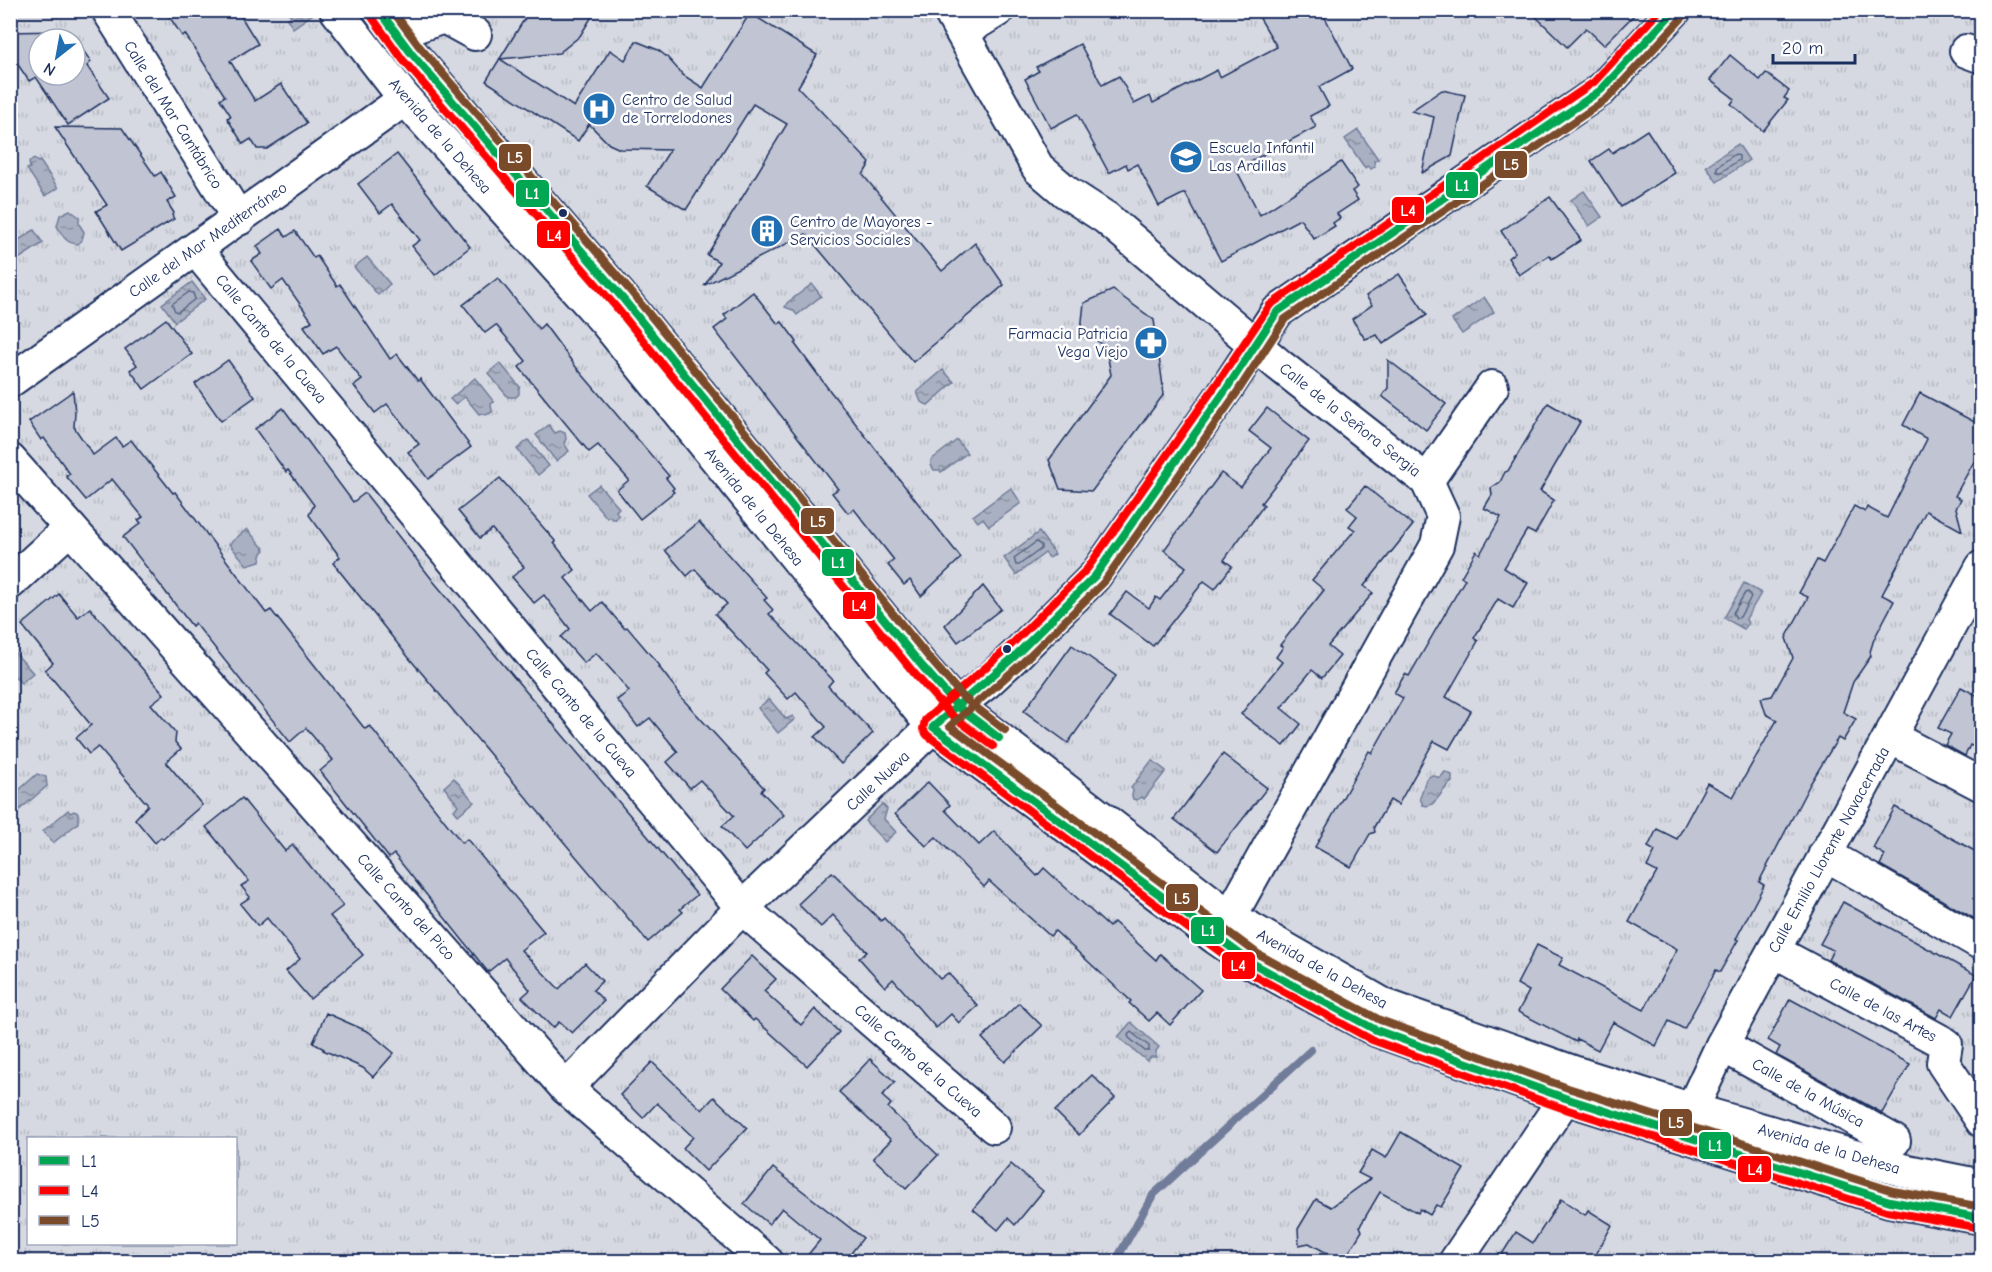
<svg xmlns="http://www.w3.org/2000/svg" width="1992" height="1272" font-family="'Comic Neue',sans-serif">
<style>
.park{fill:url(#park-tufts);stroke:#7884a0;stroke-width:1.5;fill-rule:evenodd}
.water{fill:url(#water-ripples);stroke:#707c99;stroke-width:1.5}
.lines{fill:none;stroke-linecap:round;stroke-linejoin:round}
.shore{stroke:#546386;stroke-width:1.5}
.stream{stroke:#707c99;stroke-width:8}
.building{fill:#c0c4d3;stroke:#1b2f5e;stroke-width:1.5}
.minor-casing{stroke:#1b2f5e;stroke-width:36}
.minor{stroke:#fff;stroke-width:32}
.bus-1-casing{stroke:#fff;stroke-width:12}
.bus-2-casing{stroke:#fff;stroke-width:12}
.bus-3-casing{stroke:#fff;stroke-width:12}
.bus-1{stroke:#00a651;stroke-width:8}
.bus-2{stroke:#f00;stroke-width:8}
.bus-3{stroke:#7a4b2a;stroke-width:8}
.bus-dot{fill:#1b2f5e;stroke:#fff;stroke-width:2}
.labels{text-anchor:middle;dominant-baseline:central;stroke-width:5;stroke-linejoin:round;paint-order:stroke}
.poi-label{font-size:16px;fill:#1b2f5e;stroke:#fff;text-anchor:start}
.street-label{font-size:16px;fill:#1b2f5e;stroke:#fff}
.line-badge{stroke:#fff;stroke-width:2}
.badge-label{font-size:16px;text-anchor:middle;font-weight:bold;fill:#fff}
</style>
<defs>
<pattern id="park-tufts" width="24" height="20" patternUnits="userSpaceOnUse" patternTransform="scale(1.5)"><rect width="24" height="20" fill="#d6d9e2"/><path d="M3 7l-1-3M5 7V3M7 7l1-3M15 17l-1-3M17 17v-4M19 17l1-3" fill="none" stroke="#b7bbc4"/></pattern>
<pattern id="water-ripples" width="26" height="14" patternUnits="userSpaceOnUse" patternTransform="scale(1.5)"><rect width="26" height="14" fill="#a9b0c1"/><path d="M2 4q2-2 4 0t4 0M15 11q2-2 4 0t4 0" fill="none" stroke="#8990a0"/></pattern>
</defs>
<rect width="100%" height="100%" fill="#f6f7f9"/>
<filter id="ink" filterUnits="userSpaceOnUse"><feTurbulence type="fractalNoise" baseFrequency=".0167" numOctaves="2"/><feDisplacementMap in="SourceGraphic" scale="12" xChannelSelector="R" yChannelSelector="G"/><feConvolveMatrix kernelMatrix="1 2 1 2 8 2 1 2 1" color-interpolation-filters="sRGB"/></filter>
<g filter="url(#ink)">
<path class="park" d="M10,11h1971v1250h-1970zM39,39h36v36h-36zM28,1138h208v106h-208z"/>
<g class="water">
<polygon points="288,11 311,11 313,14 293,28 287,19 291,16"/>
<polygon points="1358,130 1378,159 1374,161 1375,166 1371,169 1367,166 1365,168 1345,139"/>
<polygon points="1738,144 1749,160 1717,182 1706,166"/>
<polygon points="34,159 38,162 40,161 58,188 45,196 27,169 30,168 29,162"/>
<polygon points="1584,191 1602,217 1589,226 1571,200"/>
<path d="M70,210l9,7v7l5,8 -2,8 -4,4c-12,0 -16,-9 -21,-18l3,-11z"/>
<polygon points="34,230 43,243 17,260 11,256 11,245"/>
<polygon points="367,257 390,284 378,295 354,267"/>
<polygon points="192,282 205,299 175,322 162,304"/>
<polygon points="812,284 821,296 797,315 793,310 785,307 787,303"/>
<polygon points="1484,297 1494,312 1462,334 1452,320"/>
<polygon points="500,363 520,387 519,389 519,394 516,397 508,397 488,373"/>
<polygon points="943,370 954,382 928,405 921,402 917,392"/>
<polygon points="475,378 494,402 491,404 492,412 486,415 481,413 479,414 465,397 455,404 450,399"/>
<polygon points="549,425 555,433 560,431 565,433 566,439 564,443 569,451 556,461 536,435"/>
<polygon points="528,440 549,466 538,475 517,449"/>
<polygon points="957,440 967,453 941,472 940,470 934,470 931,465 931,460"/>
<polygon points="599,485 619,508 616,511 618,515 616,519 612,519 609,516 607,518 587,494"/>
<polygon points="1011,488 1021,503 989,526 983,518 978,522 973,516"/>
<polygon points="247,529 265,550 262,553 260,561 247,565 229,544"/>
<polygon points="1039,532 1055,554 1049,558 1045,553 1016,575 1004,558"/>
<polygon points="1744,583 1761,593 1746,619 1748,624 1744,629 1724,618"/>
<polygon points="11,648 33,673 21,683 11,672"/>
<polygon points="769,699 786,719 793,716 795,719 778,733 758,708"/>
<polygon points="1152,760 1166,771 1144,799 1142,797 1137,800 1133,799 1132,796 1133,790 1131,788"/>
<path d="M1445,772l7,3v7c-10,6 -13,20 -24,24l-5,-1 -3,-7 6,-19 6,-4 8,3z"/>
<polygon points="37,774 46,777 47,786 17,812 11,805 11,797"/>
<polygon points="454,778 474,802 458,815 454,810 458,805 444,787"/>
<polygon points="882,804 887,809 884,819 896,832 885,842 865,821"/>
<polygon points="68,810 70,813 74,811 78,813 78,823 53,843 43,831"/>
<polygon points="1131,1022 1159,1047 1156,1051 1156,1057 1151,1057 1147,1061 1118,1037"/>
</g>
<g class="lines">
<g class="shore">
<polygon points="1735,154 1739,156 1739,160 1721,172 1717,172 1717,167"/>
<polygon points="189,292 193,293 195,299 178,312 175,311 172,304"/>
<polygon points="1036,542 1041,545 1041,549 1019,565 1016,565 1014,558"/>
<polygon points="1748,592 1751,597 1740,617 1736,618 1733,613 1745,593"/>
<polygon points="1131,1032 1149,1046 1149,1051 1145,1051 1129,1038 1128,1035"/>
</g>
<polyline class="stream" points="1115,1262 1153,1195 1311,1050"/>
</g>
<g class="building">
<polygon points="165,10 237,10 258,44 230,61 255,101 281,84 307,123 267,149 257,149 251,139 243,144 227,118 231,116 220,99 225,96 185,34 182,36"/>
<polygon points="530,10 596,10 580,36 559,53 500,59 574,107 610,50 625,60 636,41 658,50 667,57 683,75 703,88 750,13 817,55 798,87 870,163 863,175 942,271 975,243 1004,285 913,362 806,234 705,285 719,262 707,255 787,124 753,104 686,210 647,186 670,150 620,149 609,144 589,124 578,141 486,81"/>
<polygon points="1255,10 1321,10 1352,69 1319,87 1329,106 1310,116 1316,127 1236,169 1260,215 1341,162 1358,187 1352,191 1358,200 1337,214 1340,218 1333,223 1335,226 1314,239 1300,219 1221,261 1185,193 1159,206 1137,164 1128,169 1126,164 1109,173 1077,114 1051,128 1025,79 1039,71 1036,67 1080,44 1102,85 1119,76 1134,104 1150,96 1153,103 1217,70 1220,77 1277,47"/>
<polygon points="1529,10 1639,10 1604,45 1586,28 1567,47"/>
<polygon points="60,31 65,39 39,39 39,75 75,75 75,39 71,39 74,37 91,62 87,66 109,98 68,125 36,77 29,81 10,53 10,32"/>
<polygon points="1730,55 1760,80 1766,73 1789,91 1784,98 1788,100 1763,131 1731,104 1735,99 1710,80"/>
<polygon points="1442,90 1465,95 1452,156 1422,173 1434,117 1411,111"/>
<polygon points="55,127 122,128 155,176 161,172 176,197 167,202 174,213 172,215 174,219 121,251 96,211 107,205"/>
<polygon points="1647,130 1675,173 1621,207 1591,161 1609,149 1612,153"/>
<polygon points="397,154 470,247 435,275 412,246 420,240 392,204 380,213 358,184"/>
<polygon points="1550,197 1581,240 1552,259 1549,255 1519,275 1508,258 1515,252 1501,231"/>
<polygon points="281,229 286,237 295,231 314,258 317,256 337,286 340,284 390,359 397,354 418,381 420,379 471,447 428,479 408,452 419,444 387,404 375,413 354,386 362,380 336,346 323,354 312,338 304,326 312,321 283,280 271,289 251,261 262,254 257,246"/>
<polygon points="1399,274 1427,315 1383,344 1377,335 1365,339 1352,319 1372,305 1366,296"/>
<polygon points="498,278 539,329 544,324 576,367 669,476 666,478 674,488 672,490 674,492 640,519 617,490 629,480 598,445 589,452 519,367 526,361 496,325 485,333 463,305"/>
<polygon points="1113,290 1154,320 1164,394 1092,491 1060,489 1049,460 1111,375 1106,347 1081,330 1084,303"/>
<polygon points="753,292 778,324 782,322 797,342 795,344 827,387 961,558 921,596 910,580 904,585 888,565 894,560 854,509 848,513 832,493 838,489 714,329 727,319 724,315"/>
<polygon points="166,319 192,354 144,389 130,370 137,365 125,349"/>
<polygon points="228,360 255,397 221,421 195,384"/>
<polygon points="1388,360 1446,404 1426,430 1382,396 1388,388"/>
<polygon points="73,391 75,413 74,427 93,455 116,438 122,446 131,440 173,493 175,492 266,613 271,610 365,729 370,726 462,843 467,839 544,932 521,950 559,989 585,963 602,981 593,990 604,1001 572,1033 559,1022 553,1028 522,997 530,990 505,958 488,972 394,854 389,858 320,771 333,760 306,728 290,742 195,623 192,626 123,537 141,523 138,520 143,517 112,479 86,500 66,476 70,474 44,438 41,440 29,422"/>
<polygon points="1920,393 1982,426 1982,447 1955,496 1961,499 1956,508 1962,531 1926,511 1882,595 1894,601 1874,639 1870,652 1871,656 1853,682 1843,712 1856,719 1843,741 1838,738 1810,784 1759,882 1764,885 1736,939 1738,940 1720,972 1716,970 1684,1029 1669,1021 1656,1046 1613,1022 1598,1050 1577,1039 1576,1042 1518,1012 1529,991 1517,984 1537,945 1563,958 1559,965 1644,1010 1677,949 1629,922 1657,872 1647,867 1655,851 1648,847 1657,829 1677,839 1707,783 1733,797 1777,720 1766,714 1761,698 1772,696 1793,658 1786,638 1808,597 1799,593 1817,560 1823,563 1854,506 1865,512 1867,507 1887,518 1927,439 1903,425"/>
<polygon points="1548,403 1580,422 1540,491 1554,500 1535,534 1527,530 1504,568 1528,583 1513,608 1498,599 1474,638 1478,641 1446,697 1471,711 1449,749 1434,741 1398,805 1390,800 1374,827 1375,832 1370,834 1351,867 1315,847 1369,751 1372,753 1403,698 1394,693 1405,674 1409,676 1465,579 1461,577 1476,551 1480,554 1501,517 1484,508 1492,495 1491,488 1500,482 1505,472 1508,471"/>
<polygon points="283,408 353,502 365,493 434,582 697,895 680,909 683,912 648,942 409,658 333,563 340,557 309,515 314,505 288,470 286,472 255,429"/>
<polygon points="1267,408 1309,441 1261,503 1264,505 1224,560 1232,566 1215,589 1204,581 1153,646 1110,614 1127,592 1149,608 1156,597 1160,600 1186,567 1164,550 1221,473 1241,487 1271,448 1249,431"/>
<polygon points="500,478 556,542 554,543 575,570 565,578 592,611 602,602 624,628 627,627 660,666 659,667 680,694 679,695 764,788 761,791 784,815 745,851 722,826 734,816 700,780 690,788 667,762 678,752 650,718 638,727 617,700 629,691 615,674 596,653 584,663 561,637 570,629 544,595 534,603 512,577 524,567 492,529 480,538 458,511"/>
<polygon points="1365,486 1413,525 1364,586 1373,593 1328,646 1340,656 1322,678 1312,670 1281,708 1301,724 1284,746 1241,714 1282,662 1276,657 1283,647 1280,645 1324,590 1312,580 1355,530 1349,526 1357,516 1347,508"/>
<polygon points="699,522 767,598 764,600 773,610 769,614 833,680 828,686 873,733 841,764 815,737 826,727 796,692 788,699 764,673 767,670 715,614 727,604 695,569 687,576 665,550"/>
<polygon points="983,586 1001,609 958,642 945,625"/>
<polygon points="59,594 78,617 90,608 164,694 151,704 176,733 175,742 181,749 166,762 202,805 163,839 161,837 155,843 135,819 148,805 98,747 89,754 76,738 91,725 45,670 53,663 22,625"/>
<polygon points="1072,645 1116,676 1068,743 1024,711"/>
<polygon points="1961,687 1982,698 1982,751 1970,745 1965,756 1945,745 1951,734 1938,728"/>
<polygon points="1223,754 1267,788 1217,852 1174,819"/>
<polygon points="928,782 950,805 945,810 979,845 994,831 1037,876 1044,868 1109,927 1114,922 1156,960 1160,954 1201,990 1170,1025 1157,1013 1149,1021 1129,1003 1131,1001 1055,931 1050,936 989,881 984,887 936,837 926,846 895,814"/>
<polygon points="242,798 285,851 293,845 343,906 330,916 363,955 310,999 286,971 300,959 267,918 258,926 240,904 250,897 241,886 249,881 206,827"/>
<polygon points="1895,807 1982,855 1982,923 1880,865 1885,855 1873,848"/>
<polygon points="832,872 881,921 884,918 940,979 948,973 978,1006 959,1023 951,1014 936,1028 893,979 885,987 859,958 867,952 833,915 821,927 798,904"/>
<polygon points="1843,902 1976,975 1953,1016 1941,1009 1936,1018 1828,960 1833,950 1820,944"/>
<polygon points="752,956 776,979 764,991 801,1025 815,1009 839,1032 807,1066 755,1019 753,1021 720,989"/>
<polygon points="1790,999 1910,1064 1882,1113 1776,1055 1780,1047 1768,1040"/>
<polygon points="1019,1003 1042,1026 1005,1062 982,1038"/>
<polygon points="326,1013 369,1032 394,1053 373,1077 363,1068 323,1050 324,1049 313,1043"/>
<polygon points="870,1059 895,1082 882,1096 891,1104 888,1108 938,1155 906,1189 873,1158 891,1140 839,1092"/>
<polygon points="652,1062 702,1110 714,1097 747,1128 706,1171 683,1148 693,1137 657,1103 643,1118 620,1095"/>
<polygon points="1092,1075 1115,1098 1079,1135 1055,1111"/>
<polygon points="1401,1132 1464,1169 1441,1207 1436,1205 1430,1215 1420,1209 1418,1213 1380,1192 1360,1226 1362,1231 1343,1262 1309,1243 1299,1245 1298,1229 1316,1199 1331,1207 1370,1179 1358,1173 1372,1150 1386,1158"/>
<polygon points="1011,1164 1043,1191 1015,1225 1008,1218 998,1230 973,1209"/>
<polygon points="773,1168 863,1238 844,1262 802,1262 820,1240 782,1208 769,1224 744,1204"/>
<polygon points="1561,1199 1585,1215 1588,1210 1612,1225 1592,1262 1497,1262 1516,1232 1533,1243"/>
</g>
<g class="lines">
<g class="minor-casing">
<g id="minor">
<polyline points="108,10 239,219"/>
<polyline points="336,10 405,99 605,321 933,727 1216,938 1252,963 1376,1030 1565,1098 1890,1201 1982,1218"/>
<polyline points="379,10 411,53 624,300 922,666 957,706 1230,917 1384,1005 1576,1073 1693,1110 1902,1170 1982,1186"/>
<polyline points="949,10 1038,168 1066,192 1106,218 1279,365 1427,481 1443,516 1437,545 1230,917 1218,934"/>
<polyline points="962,32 998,10"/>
<polyline points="396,33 444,17 475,34"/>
<polyline points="1966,51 1982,57"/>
<polyline points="206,262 742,908 994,1127"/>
<polyline points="10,381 405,99"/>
<polyline points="10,460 566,1088 767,1262"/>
<polyline points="1427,481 1492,387"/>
<polyline points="10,583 70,528"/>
<polyline points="1890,737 1982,785"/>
<polyline points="1825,854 1982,944"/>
<polyline points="1774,951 1946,1044 1943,1063 1982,1121"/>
<polyline points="1722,1045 1894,1141"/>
<polyline points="566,1088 742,908 945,715 986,683 1015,656 1095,576 1227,388 1277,312 1601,90 1675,10"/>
<polyline points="1687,1129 1698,1096 1722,1045 1982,567"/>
<polyline points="1455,1262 1565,1098 1573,1079"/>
</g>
</g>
<use href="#minor" class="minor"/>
<g class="bus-1-casing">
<g id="bus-1">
<polyline points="379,10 411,53 624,300 922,666 957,706 999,738"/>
<polyline points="1675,10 1601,90 1277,312 1227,388 1095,576 1015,656 933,727 1252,963 1376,1030 1565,1098 1890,1201 1982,1218"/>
</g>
</g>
<g class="bus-2-casing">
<g id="bus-2">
<polyline points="1660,10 1594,82 1270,305 1218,382 1087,569 1008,648 925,720 923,729 927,735 1246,971 1372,1040 1562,1108 1887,1211 1980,1228"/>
<polyline points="371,16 403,60 616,307 914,673 950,714 993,746"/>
</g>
</g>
<g class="bus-3-casing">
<g id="bus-3">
<polyline points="392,10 419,46 632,293 930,659 964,698 1005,730"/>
<polyline points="1683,17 1607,99 1285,319 1236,394 1103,583 1022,663 950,726 1258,954 1380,1020 1568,1088 1893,1191 1982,1207"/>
</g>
</g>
<use href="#bus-1" class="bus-1"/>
<use href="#bus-2" class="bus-2"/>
<use href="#bus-3" class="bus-3"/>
</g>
</g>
<defs>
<g id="hospital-disc" transform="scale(1.725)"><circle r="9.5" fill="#1f6fb2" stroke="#fff"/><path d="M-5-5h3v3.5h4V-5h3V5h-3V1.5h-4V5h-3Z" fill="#fff"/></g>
<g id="school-disc" transform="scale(1.725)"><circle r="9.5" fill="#1f6fb2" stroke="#fff"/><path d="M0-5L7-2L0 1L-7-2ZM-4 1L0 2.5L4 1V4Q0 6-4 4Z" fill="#fff"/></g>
<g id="building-disc" transform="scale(1.725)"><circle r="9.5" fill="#1f6fb2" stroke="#fff"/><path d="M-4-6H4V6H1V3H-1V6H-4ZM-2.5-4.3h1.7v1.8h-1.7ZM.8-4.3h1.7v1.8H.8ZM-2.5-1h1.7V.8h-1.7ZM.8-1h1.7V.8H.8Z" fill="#fff"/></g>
<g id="pharmacy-disc" transform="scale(1.725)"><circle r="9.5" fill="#1f6fb2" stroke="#fff"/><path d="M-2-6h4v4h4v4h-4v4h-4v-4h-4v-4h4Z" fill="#fff"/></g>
</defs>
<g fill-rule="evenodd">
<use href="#hospital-disc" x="599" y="109"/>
<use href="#school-disc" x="1186" y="157"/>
<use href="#building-disc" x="767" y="231"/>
<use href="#pharmacy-disc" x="1151" y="343"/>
</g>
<g class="bus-dot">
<circle cx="563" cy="213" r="5"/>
<circle cx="1007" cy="649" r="5"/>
</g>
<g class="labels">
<g class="poi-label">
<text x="622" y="100">Centro de Salud<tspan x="622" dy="18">de Torrelodones</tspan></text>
<text x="1209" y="148">Escuela Infantil<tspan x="1209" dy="18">Las Ardillas</tspan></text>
<text x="790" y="222">Centro de Mayores -<tspan x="790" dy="18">Servicios Sociales</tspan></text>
<text x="1128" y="334" text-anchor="end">Farmacia Patricia<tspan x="1128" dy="18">Vega Viejo</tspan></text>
</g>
<g class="street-label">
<text transform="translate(173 115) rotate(58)">Calle del Mar Cantábrico</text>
<text transform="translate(440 136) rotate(49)">Avenida de la Dehesa</text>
<text transform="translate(208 240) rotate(-35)">Calle del Mar Mediterráneo</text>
<text transform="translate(271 339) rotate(50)">Calle Canto de la Cueva</text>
<text transform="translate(1350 420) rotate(38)">Calle de la Señora Sergia</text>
<text transform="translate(754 507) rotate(51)">Avenida de la Dehesa</text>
<text transform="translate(581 713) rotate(50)">Calle Canto de la Cueva</text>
<text transform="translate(878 781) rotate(-43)">Calle Nueva</text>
<text transform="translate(1829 850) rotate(-61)">Calle Emilio Llorente Navacerrada</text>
<text transform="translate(406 907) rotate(48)">Calle Canto del Pico</text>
<text transform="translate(1322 969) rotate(29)">Avenida de la Dehesa</text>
<text transform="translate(1883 1010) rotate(28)">Calle de las Artes</text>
<text transform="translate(918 1061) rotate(41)">Calle Canto de la Cueva</text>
<text transform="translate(1808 1093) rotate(29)">Calle de la Música</text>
<text transform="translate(1829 1149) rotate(16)">Avenida de la Dehesa</text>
</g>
</g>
<g class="line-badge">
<rect x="498" y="143" width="34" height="29" rx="6" fill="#7a4b2a"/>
<rect x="1494" y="150" width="34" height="29" rx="6" fill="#7a4b2a"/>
<rect x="1445" y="171" width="34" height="28" rx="6" fill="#00a651"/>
<rect x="515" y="179" width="35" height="29" rx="6" fill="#00a651"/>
<rect x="1391" y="196" width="34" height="28" rx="6" fill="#f00"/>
<rect x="536" y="220" width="35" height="29" rx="6" fill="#f00"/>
<rect x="800" y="507" width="35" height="28" rx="6" fill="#7a4b2a"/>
<rect x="821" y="548" width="34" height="29" rx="6" fill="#00a651"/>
<rect x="842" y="591" width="34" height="29" rx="6" fill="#f00"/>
<rect x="1165" y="883" width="34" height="29" rx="6" fill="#7a4b2a"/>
<rect x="1190" y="916" width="35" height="29" rx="6" fill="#00a651"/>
<rect x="1221" y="951" width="35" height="29" rx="6" fill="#f00"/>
<rect x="1659" y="1108" width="34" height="29" rx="6" fill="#7a4b2a"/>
<rect x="1698" y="1131" width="34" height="29" rx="6" fill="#00a651"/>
<rect x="1737" y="1155" width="35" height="28" rx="6" fill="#f00"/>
</g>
<g class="badge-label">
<text x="515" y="163">L5</text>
<text x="1511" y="170">L5</text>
<text x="1462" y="191">L1</text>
<text x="532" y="199">L1</text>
<text x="1408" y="216">L4</text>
<text x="554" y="241">L4</text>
<text x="818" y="527">L5</text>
<text x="838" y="568">L1</text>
<text x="859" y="611">L4</text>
<text x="1182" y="904">L5</text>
<text x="1208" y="936">L1</text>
<text x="1238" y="971">L4</text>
<text x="1676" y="1128">L5</text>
<text x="1715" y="1151">L1</text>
<text x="1755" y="1175">L4</text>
</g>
<rect width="1992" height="1272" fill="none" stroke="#fff" stroke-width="36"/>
<rect x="18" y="18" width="1956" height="1236" fill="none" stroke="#1b2f5e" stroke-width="2" filter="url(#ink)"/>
<rect x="27" y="1137" width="210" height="108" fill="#ffffff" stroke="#a4acbf" stroke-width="1.5"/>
<rect x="39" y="1156" width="30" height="9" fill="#00a651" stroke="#a4acbf" stroke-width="1.5"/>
<text x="81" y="1167" font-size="18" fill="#1b2f5e">L1</text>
<rect x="39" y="1186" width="30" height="9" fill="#ff0000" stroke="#a4acbf" stroke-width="1.5"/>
<text x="81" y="1197" font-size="18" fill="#1b2f5e">L4</text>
<rect x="39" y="1216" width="30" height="9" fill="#7a4b2a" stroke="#a4acbf" stroke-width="1.5"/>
<text x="81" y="1227" font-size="18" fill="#1b2f5e">L5</text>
<g transform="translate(57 57) rotate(211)"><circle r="28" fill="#ffffff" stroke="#a4acbf" stroke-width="1.5"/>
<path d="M0-4.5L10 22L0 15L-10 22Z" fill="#1f6fb2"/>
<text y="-9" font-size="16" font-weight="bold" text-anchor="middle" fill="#1b2f5e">N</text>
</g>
<path d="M1773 54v9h82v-9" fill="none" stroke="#1b2f5e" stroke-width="3"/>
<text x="1782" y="54" font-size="18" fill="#1b2f5e" stroke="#ffffff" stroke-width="4.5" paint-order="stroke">20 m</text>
</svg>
